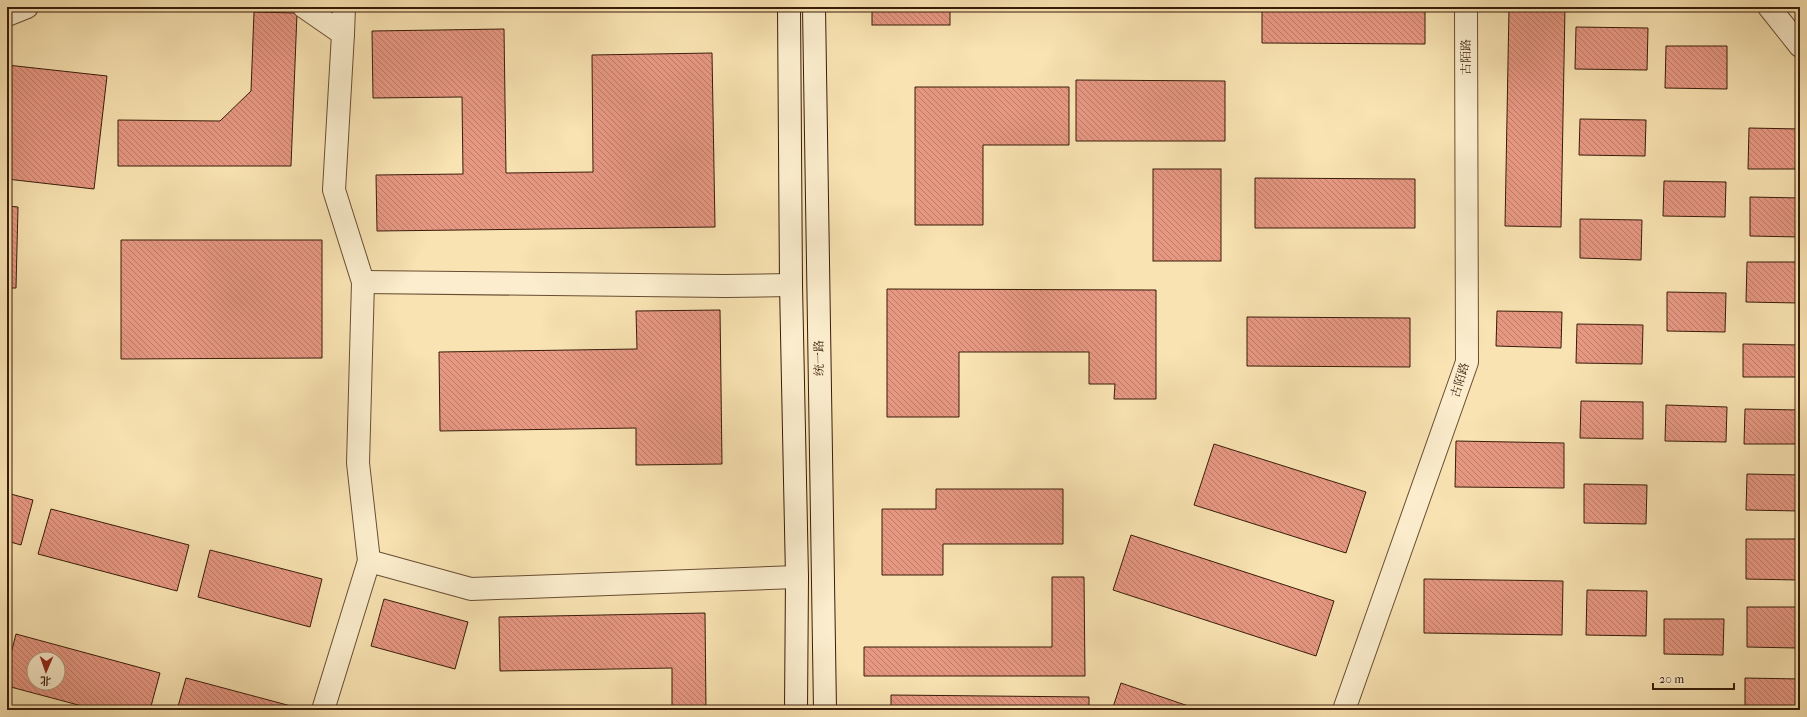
<svg xmlns="http://www.w3.org/2000/svg" width="1807" height="717" font-family="'IM FELL French Canon','Noto Serif SC',serif">
<style>
.building{fill:url(#building-back-hatch);stroke:#381c09;fill-rule:evenodd}
.lines{fill:none;stroke-linecap:round;stroke-linejoin:round}
.minor-casing{stroke:#684e33;stroke-width:24}
.tertiary-casing{stroke:#684e33;stroke-width:24}
.secondary-casing{stroke:#381c09;stroke-width:24}
.minor{stroke:#fbedcd;stroke-width:22}
.tertiary{stroke:#fbedcd;stroke-width:22}
.secondary{stroke:#fbedcd;stroke-width:22}
.labels{text-anchor:middle;dominant-baseline:central;stroke-width:3;stroke-linejoin:round;paint-order:stroke}
.street-label{font-size:12px;fill:#381c09;stroke:#fbedcd}
</style>
<defs>
<pattern id="building-back-hatch" width="6" height="6" patternUnits="userSpaceOnUse"><rect width="6" height="6" fill="#e79883"/><path d="M-1 5l2 2M0 0l6 6M5-1l2 2" fill="none" stroke="#bc7b69"/></pattern>
</defs>
<rect width="100%" height="100%" fill="#f9e3b2"/>
<filter id="stains"><feTurbulence type="fractalNoise" baseFrequency=".005" numOctaves="4"/><feColorMatrix values="0 0 0 0 .2 0 0 0 0 .09 0 0 0 0 .02 0 0 0 .5 -.17"/></filter>
<radialGradient id="worn" r=".72"><stop offset=".6" stop-color="#630" stop-opacity="0"/><stop offset="1" stop-color="#630" stop-opacity=".3"/></radialGradient>
<g class="building">
<rect x="872" y="7" width="78" height="18"/>
<polygon points="1262,7 1425,7 1425,44 1262,43"/>
<polygon points="1509,7 1565,7 1561,227 1505,226"/>
<polygon points="254,12 297,13 291,166 118,166 118,120 220,121 251,91"/>
<polygon points="1576,27 1648,28 1647,70 1575,69"/>
<polygon points="504,29 506,173 593,172 592,55 712,53 715,227 377,231 376,175 463,174 462,97 373,98 372,31"/>
<polygon points="1666,46 1727,46 1727,89 1665,88"/>
<polygon points="7,65 107,76 94,189 7,179"/>
<polygon points="1076,80 1225,81 1225,141 1076,141"/>
<polygon points="915,87 1069,87 1069,145 983,145 983,225 915,225"/>
<polygon points="1580,119 1646,120 1645,156 1579,155"/>
<polygon points="1749,128 1800,129 1800,169 1748,169"/>
<rect x="1153" y="169" width="68" height="92"/>
<polygon points="1255,178 1415,179 1415,228 1255,228"/>
<polygon points="1664,181 1726,182 1725,217 1663,216"/>
<polygon points="1750,197 1800,198 1800,237 1750,236"/>
<polygon points="7,206 18,207 16,288 7,288"/>
<polygon points="1580,219 1642,220 1641,260 1580,258"/>
<polygon points="121,240 322,240 322,358 121,359"/>
<polygon points="1747,262 1800,262 1799,303 1746,302"/>
<polygon points="887,289 1156,290 1156,399 1114,399 1115,384 1089,384 1089,352 959,352 959,417 887,417"/>
<polygon points="1667,292 1726,293 1725,332 1667,331"/>
<polygon points="720,310 722,464 636,465 636,428 440,431 439,352 637,349 636,311"/>
<polygon points="1497,311 1562,312 1561,348 1496,346"/>
<polygon points="1247,317 1410,318 1410,367 1247,366"/>
<polygon points="1577,324 1643,325 1642,364 1576,363"/>
<polygon points="1743,344 1799,345 1799,377 1743,377"/>
<polygon points="1581,401 1643,402 1643,439 1580,438"/>
<polygon points="1666,405 1727,407 1726,442 1665,441"/>
<polygon points="1745,409 1800,410 1800,444 1744,444"/>
<polygon points="1456,441 1564,443 1564,488 1455,487"/>
<polygon points="1214,444 1366,492 1346,553 1194,505"/>
<polygon points="1747,474 1800,475 1800,511 1746,510"/>
<polygon points="1584,484 1647,485 1646,524 1584,523"/>
<polygon points="936,489 1063,489 1063,544 943,544 943,575 882,575 882,509 936,509"/>
<polygon points="7,493 33,500 21,545 7,541"/>
<polygon points="51,509 189,545 177,591 38,554"/>
<polygon points="1131,535 1334,601 1316,656 1113,590"/>
<polygon points="1746,539 1798,539 1798,580 1746,579"/>
<polygon points="210,550 322,579 310,627 198,597"/>
<polygon points="1052,577 1084,577 1085,676 864,676 864,647 1052,647"/>
<polygon points="1424,579 1563,581 1562,635 1424,633"/>
<polygon points="1587,590 1647,591 1646,636 1586,635"/>
<polygon points="384,599 468,622 455,669 371,646"/>
<polygon points="1747,607 1798,607 1797,648 1747,647"/>
<polygon points="705,613 706,710 672,710 672,668 500,671 499,617"/>
<polygon points="1664,619 1724,619 1723,655 1664,654"/>
<path d="M16,634l144,39 -10,37h-53l-90,-24v-17zM34,659h24v24h-24z"/>
<polygon points="186,678 291,706 290,710 177,710"/>
<polygon points="1745,678 1800,679 1800,710 1745,710"/>
<polygon points="1121,683 1200,710 1112,710"/>
<polygon points="891,695 1089,697 1089,710 891,710"/>
<polygon points="1581,709 1649,710 1581,710"/>
</g>
<g class="lines">
<g class="minor-casing">
<g id="minor">
<polyline points="304,7 343,34 334,190 363,282 358,463 369,561 323,710"/>
<polyline points="7,15 27,7"/>
<polyline points="343,34 344,7"/>
<polyline points="363,282 725,286 791,285"/>
<polyline points="369,561 471,589 797,577"/>
</g>
</g>
<g class="tertiary-casing">
<g id="tertiary">
<polyline points="1769,7 1800,46"/>
<polyline points="1344,710 1467,362 1466,7"/>
</g>
</g>
<g class="secondary-casing">
<g id="secondary">
<polyline points="789,7 791,285 797,577 796,710"/>
<polyline points="814,7 825,710"/>
</g>
</g>
<use href="#minor" class="minor"/>
<use href="#tertiary" class="tertiary"/>
<use href="#secondary" class="secondary"/>
</g>
<g class="labels">
<g class="street-label">
<text transform="translate(1466 57) rotate(-90)">古陌路</text>
<text transform="translate(819 358) rotate(-91)">统一路</text>
<text transform="translate(1460 380) rotate(-73)">古陌路</text>
</g>
</g>
<rect width="1807" height="717" fill="none" stroke="#f9e3b2" stroke-width="24"/>
<rect x="8" y="8" width="1791" height="701" fill="none" stroke="#381c09" stroke-width="2"/>
<rect x="12" y="12" width="1783" height="693" fill="none" stroke="#381c09"/>
<g transform="translate(46 671) rotate(182)"><circle r="19" fill="#fbedcd" stroke="#ad997f"/>
<path d="M0-3L7 15L0 10L-7 15Z" fill="#8f2418"/>
<text y="-6" font-size="11" font-weight="bold" text-anchor="middle" fill="#381c09">北</text>
</g>
<path d="M1653 683v6h81v-6" fill="none" stroke="#381c09" stroke-width="2"/>
<text x="1659" y="683" font-size="12" fill="#381c09" stroke="#fbedcd" stroke-width="3" paint-order="stroke">20 m</text>
<rect width="100%" height="100%" filter="url(#stains)"/>
<rect width="100%" height="100%" fill="url(#worn)"/>
</svg>
